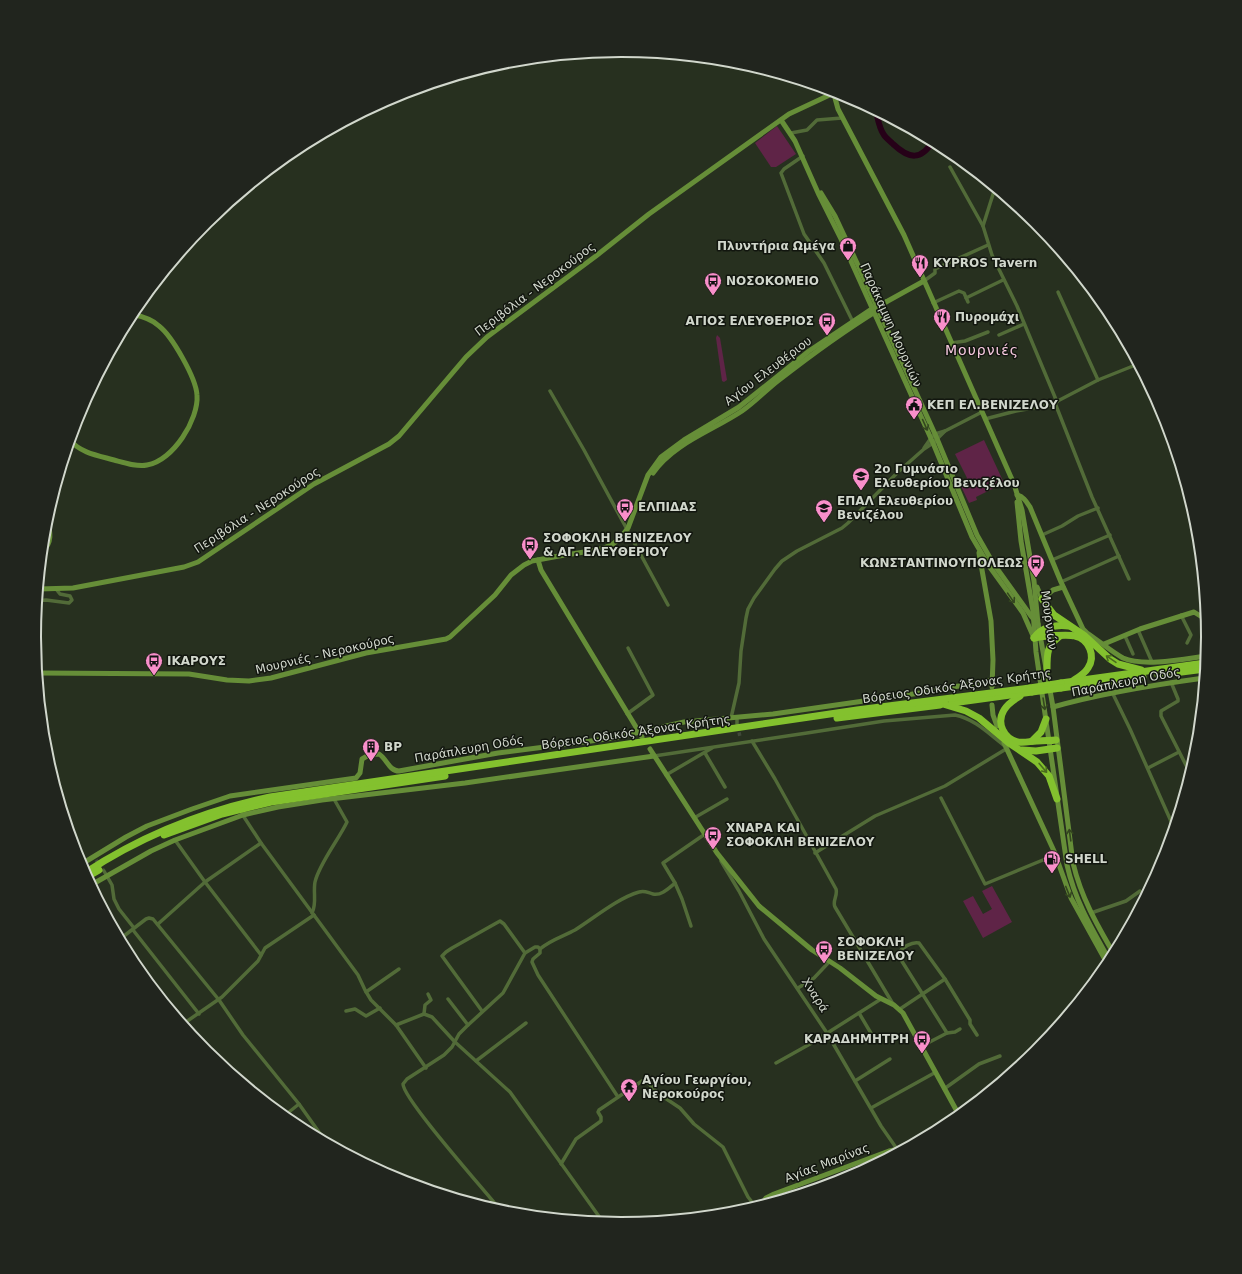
<svg xmlns="http://www.w3.org/2000/svg" width="1242" height="1274" font-family="'DejaVu Sans',sans-serif">
<style>
.green{fill:#5f2447}
.lines{fill:none;stroke-linecap:round;stroke-linejoin:round}
.river{stroke:#260118;stroke-width:6}
.street-tunnel{stroke:#404939;stroke-width:3.5;stroke-dasharray:3.5 2;stroke-linecap:butt}
.street{stroke:#526b38;stroke-width:3.5}
.secondary{stroke:#668e38;stroke-width:5}
.highway{stroke:#83c12e;stroke-width:7}
.highway-bridge{stroke:#83c12e;stroke-width:7}
.oneway{stroke:#34461f}
.oneway2{stroke:#4a6c1e}
.labels{text-anchor:middle;dominant-baseline:central;stroke-width:3;stroke-linejoin:round;paint-order:stroke}
.poi-label{font-size:12px;font-weight:bold;fill:#d1d7cc;stroke:#12160f;text-anchor:start}
.street-label{font-size:12px;fill:#d1d7cc;stroke:#12160f}
.quarter-label{font-size:14px;letter-spacing:1px;fill:#f7c9e0;stroke:#12160f}
.rim{fill:none;stroke:#d1d7cc;stroke-width:2}
</style>
<rect width="100%" height="100%" fill="#27301f"/>
<g class="green">
<polygon points="777,126 796,154 776,167 771,167 755,143"/>
<polygon points="717,335 720,338 727,380 724,382 722,381 716,338"/>
<polygon points="984,440 1004,483 976,497 977,500 969,503 959,482 967,478 955,454"/>
<polygon points="992,886 1012,922 983,938 963,901 973,896 983,914 992,909 982,891"/>
</g>
<g class="lines">
<path class="river" d="M876,111c2,8 3,17 8,24 2,3 6,6 9,9 16,15 28,17 40,-3"/>
<g class="street-tunnel">
<polyline points="738,727 740,737"/>
<polyline points="96,860 104,871"/>
</g>
<g class="street">
<polyline points="791,133 807,130 817,120 842,118"/>
<polyline points="803,156 784,169 781,173 804,234 824,263 853,322"/>
<polyline points="950,167 983,226 992,255 1017,306 1057,402"/>
<polyline points="983,226 995,188"/>
<polyline points="924,281 935,273 935,269 988,245"/>
<polyline points="1058,292 1098,380"/>
<polyline points="966,298 1003,280"/>
<polyline points="933,303 959,291 964,293 968,302"/>
<polyline points="999,335 1024,324"/>
<polyline points="951,343 965,341 988,332"/>
<polyline points="550,391 584,450 668,605"/>
<polyline points="1055,403 1092,497 1129,579"/>
<polyline points="985,419 1016,411 1050,405 1098,380 1138,364"/>
<polyline points="924,448 931,438 935,434 945,431 982,412"/>
<polyline points="1042,535 1062,526 1078,516 1098,508"/>
<polyline points="1052,560 1110,535"/>
<polyline points="1061,582 1119,556"/>
<polyline points="37,601 46,600 69,603 72,600 70,596 60,594 56,589"/>
<polyline points="1181,615 1191,635 1187,643"/>
<polyline points="1138,630 1152,662"/>
<polyline points="1125,636 1133,654"/>
<polyline points="1171,682 1178,699 1178,701 1161,711 1161,716 1190,773"/>
<polyline points="1112,692 1130,729 1174,828"/>
<polyline points="627,714 653,695 628,648"/>
<polyline points="731,718 739,683 741,651 746,618 748,609 754,598 775,569 782,561 797,551 842,528 848,523 898,472 924,449 933,443 945,431"/>
<polyline points="737,718 737,724"/>
<path d="M752,741l23,38 61,110c2,7 -4,12 -1,18l58,97"/>
<polyline points="705,753 725,787"/>
<path d="M654,756l153,-23 77,-12 71,-6c20,4 34,19 50,31"/>
<polyline points="1148,768 1179,752"/>
<polyline points="666,775 712,748"/>
<polyline points="941,798 985,884 1055,855"/>
<polyline points="242,814 261,843 358,975 365,990 371,1000 396,1025 426,1068"/>
<polyline points="694,818 727,799"/>
<polyline points="175,840 205,882 261,955"/>
<polyline points="815,853 875,816 945,786 1006,749"/>
<polyline points="721,861 739,891 764,939 827,1033 881,1126 897,1149"/>
<polyline points="104,871 112,885 114,899 119,909 134,928"/>
<polyline points="675,883 682,899 691,926"/>
<path d="M312,913c5,-9 1,-21 3,-31 4,-18 24,-43 32,-60l-13,-23"/>
<polyline points="1091,913 1126,901 1140,891"/>
<polyline points="158,924 205,882 261,843"/>
<polyline points="133,930 199,1014"/>
<polyline points="120,939 146,919 149,918 153,919 219,1000 243,1035 299,1104 326,1142"/>
<path d="M540,949c10,-9 24,-13 35,-19 19,-12 43,-32 64,-38 6,-2 9,1 14,2 8,2 16,-6 22,-11l-12,-20 42,-29"/>
<polyline points="798,988 814,978 830,961"/>
<polyline points="366,992 399,969"/>
<polyline points="448,999 468,1025"/>
<polyline points="900,1009 945,979"/>
<polyline points="346,1011 355,1009 366,1016 380,1008"/>
<polyline points="482,1011 442,956 446,952 452,948 500,921 504,924 525,953 535,947 538,947 540,949 540,953 533,959 532,962 538,975 618,1097"/>
<polyline points="859,1013 875,1040"/>
<polyline points="424,1014 425,1005 431,1000 428,994"/>
<polyline points="183,1024 222,997 258,961 265,948 314,915"/>
<polyline points="396,1025 424,1014 432,1017 455,1042 510,1092 603,1222"/>
<path d="M947,1033l-49,-78v-2c4,-5 14,-12 21,-10l26,36 25,41v4l7,11"/>
<polyline points="922,1046 947,1033 955,1032 960,1029"/>
<polyline points="476,1061 526,1023"/>
<polyline points="776,1063 810,1044 881,999"/>
<polyline points="855,1081 890,1059"/>
<polyline points="944,1089 979,1064 1000,1056"/>
<polyline points="871,1108 936,1072"/>
<polyline points="284,1116 299,1104"/>
<polyline points="561,1164 576,1139 601,1121 601,1117 598,1112 599,1110 642,1081 646,1081 659,1094 680,1108 694,1124 723,1147 748,1197 752,1202 758,1206"/>
<path d="M501,1211c-14,-18 -98,-112 -98,-127l4,-5 37,-24 8,-8 7,-13 8,-8 36,-33 22,-40"/>
</g>
<g class="secondary">
<path d="M836,92l-1,6 3,11 66,126 110,249 8,26 12,71 4,43 15,83 20,156c8,34 24,62 41,91"/>
<polyline points="781,120 795,141 819,195 841,239 933,443 972,537 989,566 1023,613 1034,638"/>
<polyline points="821,193 835,216 857,263 935,434 977,535 993,563 1031,616 1038,624"/>
<path d="M70,440c10,13 30,16 44,20 11,3 23,7 33,5 26,-4 52,-46 50,-70 -1,-17 -25,-59 -38,-69 -7,-7 -18,-10 -28,-12"/>
<path d="M653,473c21,-30 59,-42 89,-62 13,-9 24,-21 37,-31 32,-25 65,-49 99,-70l8,-8"/>
<path d="M1017,495c7,2 9,6 13,12l31,75 22,47 4,4c12,8 25,19 36,25 21,9 61,1 83,-2"/>
<path d="M1017,502l4,39 12,70 3,41 31,213c8,36 25,64 43,96"/>
<path d="M43,550c11,-8 6,-22 4,-33"/>
<polyline points="979,553 991,621 993,660 992,687"/>
<polyline points="538,560 541,570 642,737"/>
<polyline points="1037,587 1042,599 1053,590 1063,587"/>
<polyline points="39,589 73,588 184,567 198,562 314,484 389,444 399,436 466,357 487,337 596,256 649,214 789,114 836,92"/>
<polyline points="1104,644 1140,629 1194,612 1202,617 1206,618"/>
<polyline points="38,673 189,674 227,680 249,681 271,678 366,653 446,639 450,637 495,595 511,575 524,565 532,561 559,556 597,550 604,548 613,544 620,538 628,528 648,475 661,457 684,440 739,407 809,351 876,306 886,302 924,281"/>
<polyline points="992,705 993,715 997,726"/>
<path d="M1053,707c49,-14 100,-22 151,-29"/>
<polyline points="1004,743 1054,851 1071,898 1108,965"/>
<polyline points="650,749 717,853 759,906 812,950 840,968 876,996 894,1005 903,1013 959,1115"/>
<path d="M80,865l46,-28 21,-11 45,-17 38,-13 126,-18 4,-5 2,-14 7,-4 10,-1c8,5 10,17 20,17l99,-18 116,-15 70,-16 89,-8 147,-21 72,-13"/>
<polyline points="91,885 151,851 175,840 243,815 278,807 322,800 465,783 654,756"/>
<polyline points="761,1205 766,1198 774,1194 889,1151 904,1148"/>
</g>
<g class="highway">
<polyline points="1042,599 1054,615 1085,636 1110,659 1118,664 1141,670"/>
<path d="M1034,638c8,-2 35,-4 41,-2 14,3 21,20 13,32 -3,5 -9,9 -14,12"/>
<path d="M1034,638c7,-11 23,-14 35,-12"/>
<path d="M1047,669c0,-17 0,-23 13,-33"/>
<polyline points="1158,675 1205,669"/>
<polyline points="1061,683 1205,663"/>
<polyline points="1061,688 1143,677"/>
<path d="M1020,696c-6,4 -12,7 -16,14 -8,13 0,29 14,32 7,1 13,-1 19,-1 7,-1 13,0 19,-1"/>
<polyline points="952,703 1032,692"/>
<polyline points="943,704 966,711 979,718 1009,743 1037,762 1049,776 1057,799"/>
<polyline points="837,718 940,705"/>
<polyline points="1032,741 1041,732 1046,719"/>
<polyline points="1022,750 1036,751 1057,748"/>
<polyline points="164,835 222,814 271,802 445,776"/>
<path d="M85,873c56,-37 119,-62 185,-76l587,-87 173,-22"/>
<polyline points="87,877 99,870"/>
</g>
<g class="highway-bridge">
<polyline points="1030,688 1061,683"/>
<polyline points="1032,692 1061,688"/>
</g>
</g>
<defs><path id="oneway-shaft" d="M-6 0H5M1.5-3L5.5 0L1.5 3" fill="none" stroke-width="1.6" stroke-linecap="round" stroke-linejoin="round"/></defs>
<g class="oneway">
<use href="#oneway-shaft" transform="translate(925 425) rotate(66)"/>
<use href="#oneway-shaft" transform="translate(1011 598) rotate(55)"/>
<use href="#oneway-shaft" transform="translate(1044 704) rotate(81)"/>
<use href="#oneway-shaft" transform="translate(1070 835) rotate(-98)"/>
<use href="#oneway-shaft" transform="translate(1068 892) rotate(68)"/>
</g>
<g class="oneway2">
<use href="#oneway-shaft" transform="translate(1111 659) rotate(-146)"/>
<use href="#oneway-shaft" transform="translate(1043 768) rotate(50)"/>
</g>
<defs>
<g id="shop-pin" transform="scale(0.9)"><path d="M0 17L-7.5 6A9.5 9.5 0 1 1 7.5 6Z" fill="#f98fca" stroke="#12160f"/><path d="M-5-2.5h2.3a2.7 3.5 0 0 1 5.4 0H5L5.5 6h-11ZM-1.5-2.5h3a1.5 2.3 0 0 0-3 0Z" fill="#111"/></g>
<g id="restaurant-pin" transform="scale(0.9)"><path d="M0 17L-7.5 6A9.5 9.5 0 1 1 7.5 6Z" fill="#f98fca" stroke="#12160f"/><path d="M-5-6h1v4h1v-4h1v4h1v-4h1v5L-1.5 .5V6h-2V.5L-5-1ZM5-6V6H3V1.5H1.5Q1.5-4 5-6Z" fill="#111"/></g>
<g id="bus-pin" transform="scale(0.9)"><path d="M0 17L-7.5 6A9.5 9.5 0 1 1 7.5 6Z" fill="#f98fca" stroke="#12160f"/><path d="M-5-6H5V4H4V6H2V4H-2V6H-4V4H-5ZM-3.5-4V0h7V-4ZM-3.5 1.2v1.5H-2V1.2ZM2 1.2v1.5H3.5V1.2Z" fill="#111"/></g>
<g id="civic-pin" transform="scale(0.9)"><path d="M0 17L-7.5 6A9.5 9.5 0 1 1 7.5 6Z" fill="#f98fca" stroke="#12160f"/><path d="M-.6-6.5H3V-4.5H.6V-3L4-1V1h2V6H-6V1h2V-1L-.6-3ZM-1.2 2.5V6h2.4V2.5Z" fill="#111"/></g>
<g id="school-pin" transform="scale(0.9)"><path d="M0 17L-7.5 6A9.5 9.5 0 1 1 7.5 6Z" fill="#f98fca" stroke="#12160f"/><path d="M0-5L7-2L0 1L-7-2ZM-4 1L0 2.5L4 1V4Q0 6-4 4Z" fill="#111"/></g>
<g id="building-pin" transform="scale(0.9)"><path d="M0 17L-7.5 6A9.5 9.5 0 1 1 7.5 6Z" fill="#f98fca" stroke="#12160f"/><path d="M-4-6H4V6H1V3H-1V6H-4ZM-2.5-4.3h1.7v1.8h-1.7ZM.8-4.3h1.7v1.8H.8ZM-2.5-1h1.7V.8h-1.7ZM.8-1h1.7V.8H.8Z" fill="#111"/></g>
<g id="fuel-pin" transform="scale(0.9)"><path d="M0 17L-7.5 6A9.5 9.5 0 1 1 7.5 6Z" fill="#f98fca" stroke="#12160f"/><path d="M-5.5-6h7V0h2V4h1.3V-2.5L3-4.5l.8-.8L6-3V5H2.5V1h-1V6h-7ZM-4.2-4.7v3.2H.2V-4.7Z" fill="#111"/></g>
<g id="temple-pin" transform="scale(0.9)"><path d="M0 17L-7.5 6A9.5 9.5 0 1 1 7.5 6Z" fill="#f98fca" stroke="#12160f"/><path d="M0-6L5-2H3V0L6.5 2.5H4V6H1.5V3h-3V6H-4V2.5H-6.5L-3 0V-2H-5Z" fill="#111"/></g>
</defs>
<g fill-rule="evenodd">
<use href="#shop-pin" x="848" y="246"/>
<use href="#restaurant-pin" x="920" y="263"/>
<use href="#bus-pin" x="713" y="281"/>
<use href="#restaurant-pin" x="942" y="317"/>
<use href="#bus-pin" x="827" y="321"/>
<use href="#civic-pin" x="914" y="405"/>
<use href="#school-pin" x="861" y="476"/>
<use href="#bus-pin" x="625" y="507"/>
<use href="#school-pin" x="824" y="508"/>
<use href="#bus-pin" x="530" y="545"/>
<use href="#bus-pin" x="1036" y="563"/>
<use href="#bus-pin" x="154" y="661"/>
<use href="#building-pin" x="371" y="747"/>
<use href="#bus-pin" x="713" y="835"/>
<use href="#fuel-pin" x="1052" y="859"/>
<use href="#bus-pin" x="824" y="949"/>
<use href="#bus-pin" x="922" y="1039"/>
<use href="#temple-pin" x="629" y="1087"/>
</g>
<g class="labels">
<g class="poi-label">
<text x="835" y="246" text-anchor="end">Πλυντήρια Ωμέγα</text>
<text x="933" y="263">KYPROS Tavern</text>
<text x="726" y="281">ΝΟΣΟΚΟΜΕΙΟ</text>
<text x="955" y="317">Πυρομάχι</text>
<text x="814" y="321" text-anchor="end">ΑΓΙΟΣ ΕΛΕΥΘΕΡΙΟΣ</text>
<text x="927" y="405">ΚΕΠ ΕΛ.ΒΕΝΙΖΕΛΟΥ</text>
<text x="874" y="469">2ο Γυμνάσιο<tspan x="874" dy="14">Ελευθερίου Βενιζέλου</tspan></text>
<text x="837" y="501">ΕΠΑΛ Ελευθερίου<tspan x="837" dy="14">Βενιζέλου</tspan></text>
<text x="638" y="507">ΕΛΠΙΔΑΣ</text>
<text x="543" y="538">ΣΟΦΟΚΛΗ ΒΕΝΙΖΕΛΟΥ<tspan x="543" dy="14">&amp; ΑΓ. ΕΛΕΥΘΕΡΙΟΥ</tspan></text>
<text x="1023" y="563" text-anchor="end">ΚΩΝΣΤΑΝΤΙΝΟΥΠΟΛΕΩΣ</text>
<text x="167" y="661">ΙΚΑΡΟΥΣ</text>
<text x="384" y="747">BP</text>
<text x="726" y="828">ΧΝΑΡΑ ΚΑΙ<tspan x="726" dy="14">ΣΟΦΟΚΛΗ ΒΕΝΙΖΕΛΟΥ</tspan></text>
<text x="1065" y="859">SHELL</text>
<text x="837" y="942">ΣΟΦΟΚΛΗ<tspan x="837" dy="14">ΒΕΝΙΖΕΛΟΥ</tspan></text>
<text x="909" y="1039" text-anchor="end">ΚΑΡΑΔΗΜΗΤΡΗ</text>
<text x="642" y="1080">Αγίου Γεωργίου,<tspan x="642" dy="14">Νεροκούρος</tspan></text>
</g>
<g class="street-label">
<text transform="translate(535 289) rotate(-37)">Περιβόλια - Νεροκούρος</text>
<text transform="translate(891 325) rotate(66)">Παράκαμψη Μουρνιών</text>
<text transform="translate(768 371) rotate(-37)">Αγίου Ελευθέριου</text>
<text transform="translate(257 510) rotate(-33)">Περιβόλια - Νεροκούρος</text>
<text transform="translate(1049 620) rotate(82)">Μουρνιών</text>
<text transform="translate(325 654) rotate(-13)">Μουρνιές - Νεροκούρος</text>
<text transform="translate(1126 682) rotate(-11)">Παράπλευρη Οδός</text>
<text transform="translate(957 686) rotate(-8)">Βόρειος Οδικός Άξονας Κρήτης</text>
<text transform="translate(636 732) rotate(-8)">Βόρειος Οδικός Άξονας Κρήτης</text>
<text transform="translate(469 749) rotate(-10)">Παράπλευρη Οδός</text>
<text transform="translate(815 995) rotate(57)">Χναρά</text>
<text transform="translate(827 1163) rotate(-21)">Αγίας Μαρίνας</text>
</g>
<g class="quarter-label">
<text x="982" y="350">Μουρνιές</text>
</g>
</g>
<path d="M0 0H1242V1274H0ZM41 637a580 580 0 1 1 1160 0a580 580 0 1 1-1160 0Z" fill="#21251e" fill-rule="evenodd"/>
<path class="rim" d="M41 637a580 580 0 1 1 1160 0a580 580 0 1 1-1160 0Z"/>
</svg>
